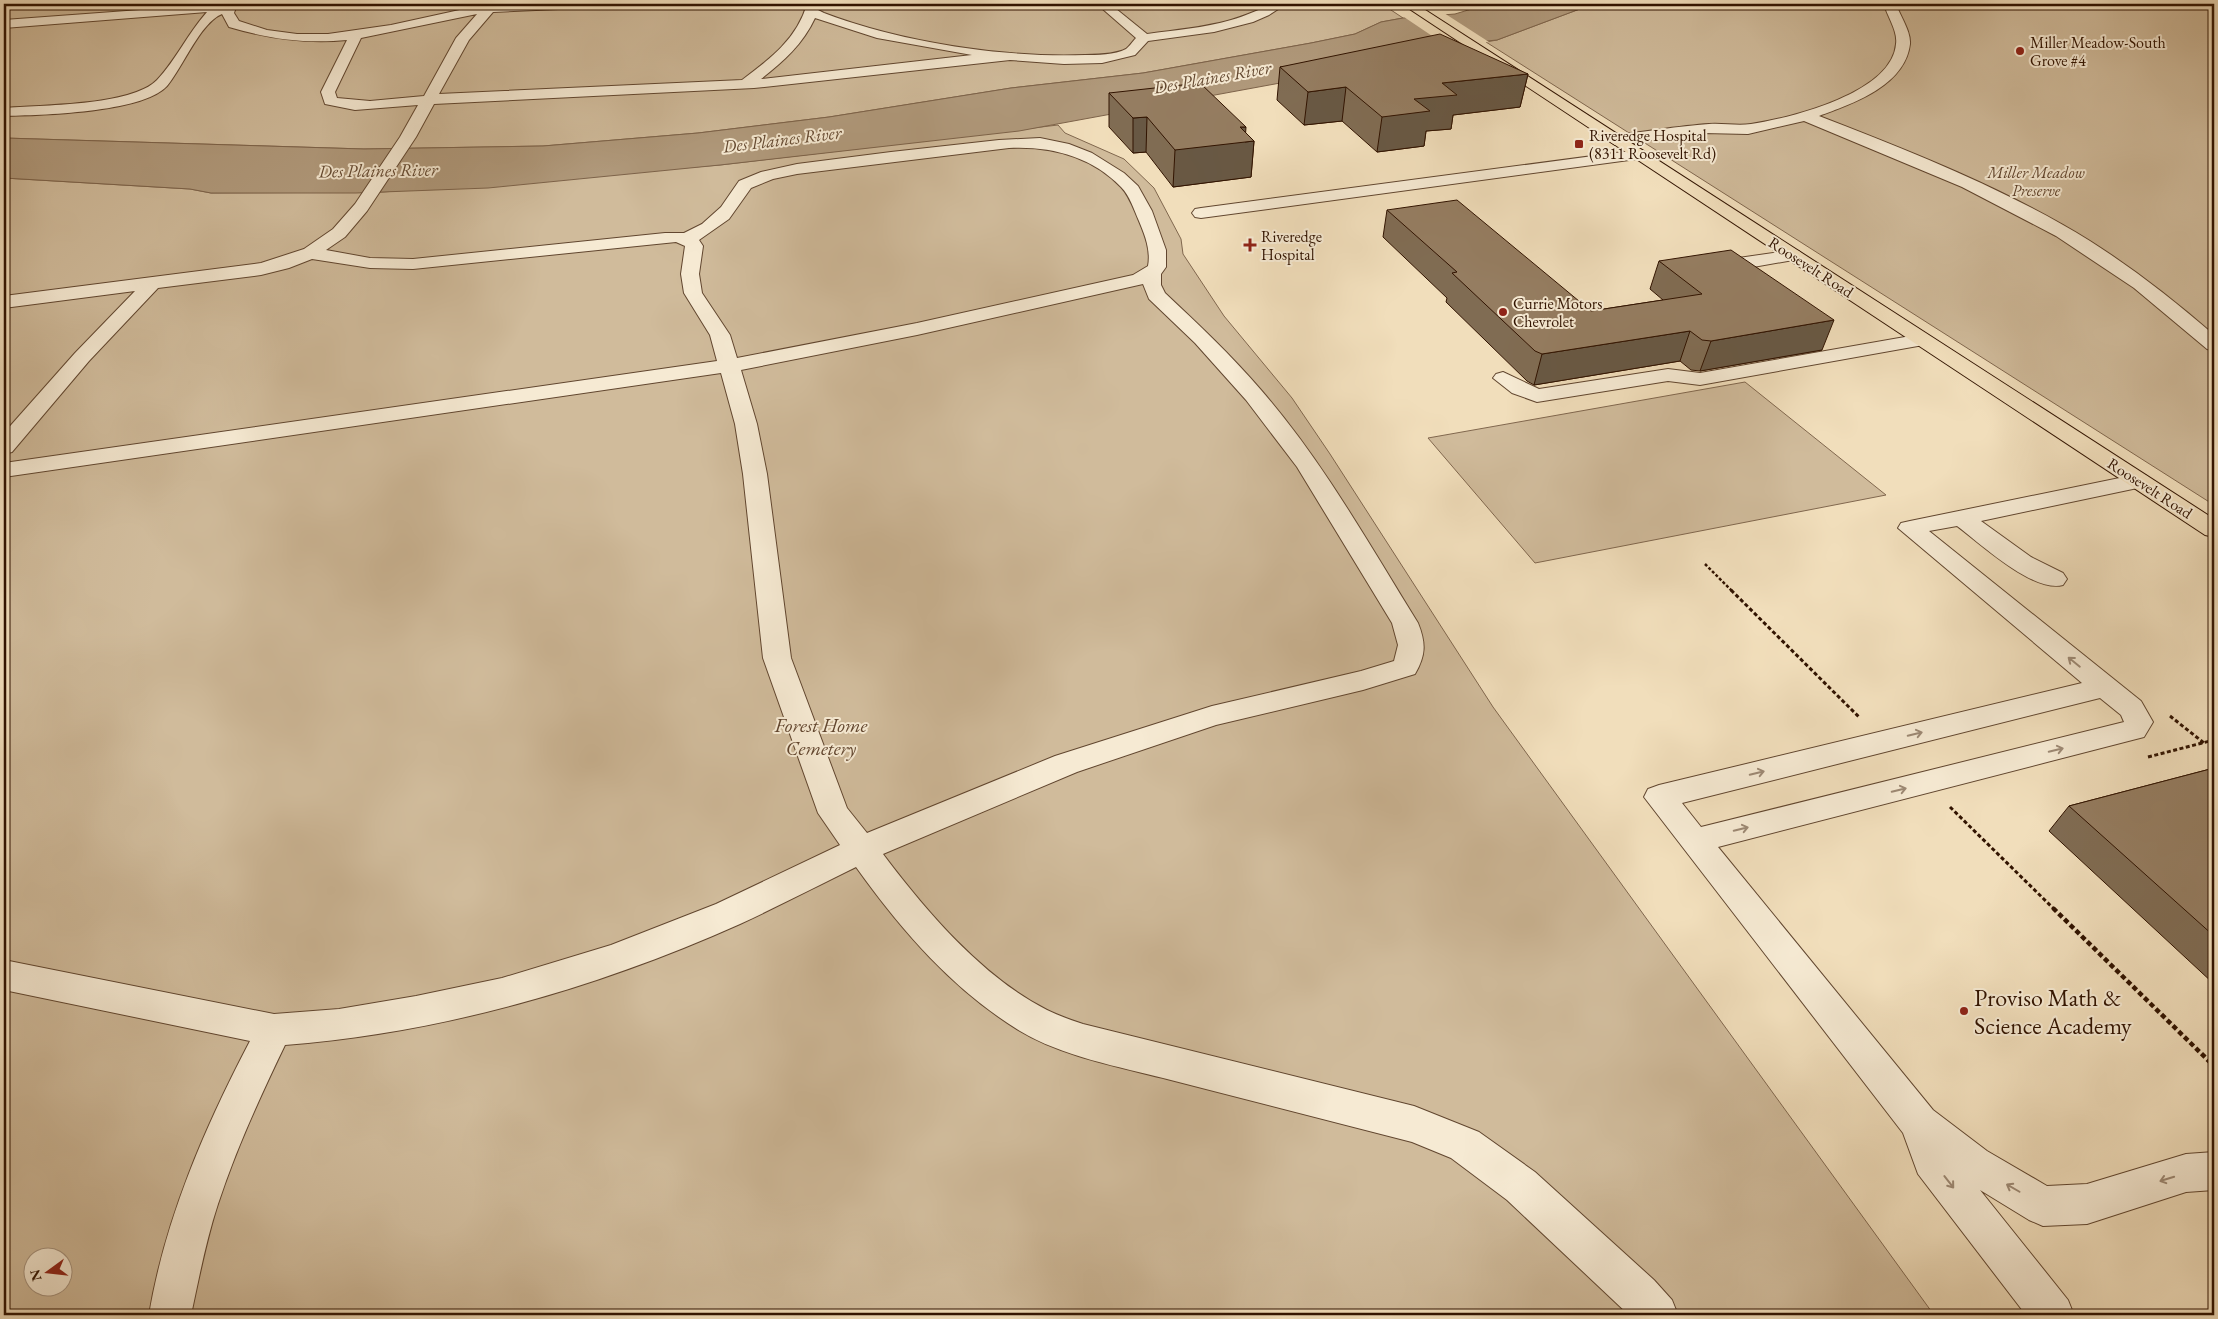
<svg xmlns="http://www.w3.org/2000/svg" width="2218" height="1319" font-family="'EB Garamond',serif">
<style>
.green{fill:#d0bb9b;stroke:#80674e;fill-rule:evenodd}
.water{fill:#b0997b;stroke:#7d634a}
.pier{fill:#f1debb}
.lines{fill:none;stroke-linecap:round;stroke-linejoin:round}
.minor-casing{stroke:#61462f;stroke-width:2}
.major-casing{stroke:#311300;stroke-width:2}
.path-far2{stroke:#311300;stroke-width:2.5;stroke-dasharray:3 2;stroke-linecap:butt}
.path-far1{stroke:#311300;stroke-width:3;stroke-dasharray:4 2.5;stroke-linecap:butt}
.path{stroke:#311300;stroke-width:4.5;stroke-dasharray:5 3;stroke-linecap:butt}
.minor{fill:#f6ead3;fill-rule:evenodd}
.major{fill:#f1debb;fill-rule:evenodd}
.wall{fill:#806c53;stroke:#311300}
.shaded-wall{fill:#685844;stroke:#311300}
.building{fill:#957d61;stroke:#311300}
.oneway{stroke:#9d8974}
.poi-dot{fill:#8f2418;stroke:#f6ead3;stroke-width:2}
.labels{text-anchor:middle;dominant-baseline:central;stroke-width:4;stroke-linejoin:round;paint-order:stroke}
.far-poi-label{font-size:16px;fill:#311300;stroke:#f6ead3;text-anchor:start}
.far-park-label{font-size:16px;font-style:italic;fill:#61452e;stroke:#f6ead3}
.far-street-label{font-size:16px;fill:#311300;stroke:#f6ead3}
.far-water-label{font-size:18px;font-style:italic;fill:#644931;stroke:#f6ead3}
.park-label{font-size:20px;font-style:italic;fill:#61452e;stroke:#f6ead3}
.near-poi-label{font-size:24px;fill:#311300;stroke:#f6ead3;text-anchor:start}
</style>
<rect width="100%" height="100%" fill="#f1debb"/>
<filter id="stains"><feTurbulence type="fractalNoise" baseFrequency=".004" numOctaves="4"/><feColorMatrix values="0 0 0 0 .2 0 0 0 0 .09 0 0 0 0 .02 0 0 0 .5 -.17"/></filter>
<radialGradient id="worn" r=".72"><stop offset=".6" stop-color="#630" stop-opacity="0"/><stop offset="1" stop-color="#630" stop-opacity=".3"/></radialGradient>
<g class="green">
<polygon points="4,4 1382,4 1403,18 1381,22 1355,34 1311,43 1143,73 1011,88 829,117 698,133 543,146 364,149 4,138"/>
<polygon points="1593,4 2214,4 2214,505 1486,42 1497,40"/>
<path d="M1058,125l7,8 59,26 30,29 27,51 2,15 41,62 68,82 38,56 163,253 441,608h-1930v-1137l186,11 21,4 172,-1 337,-27zM32,1256h30v30h-30z"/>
<polygon points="1745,382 1886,495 1535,563 1428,438"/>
</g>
<polygon class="water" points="1488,4 1593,4 1497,40 1436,46 1302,79 1019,131 720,165 488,188 356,193 211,193 190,189 4,178 4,138 364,149 543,146 698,133 829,117 1011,88 1143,73 1311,43 1355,34 1381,22 1403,18 1455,14"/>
<polygon class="pier" points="1444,13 1489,42 1447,46 1404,17"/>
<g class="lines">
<g class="minor-casing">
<g id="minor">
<path d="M222,4h15l-3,9 5,8 28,9 30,4h31l63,-9 96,-21h100l-6,4 -88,4 -24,28 -30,54 303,-14c28,-21 55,-41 65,-76h12l-1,6 6,3c76,29 179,45 261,42 12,0 30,0 41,-6 3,-2 7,-8 10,-11l-39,-34h13l37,30c28,-4 57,-6 84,-14 19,-5 35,-16 55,-16l-17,11 -16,7 -39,10 -66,9 -13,14 -33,8 -38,1 -54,-4 -256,28 -320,16 -18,33 -49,74 -22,26 -19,13 44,8 43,1 252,-26h19l18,-9 19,-17 18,-26 22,-9 36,-8 94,-12 108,-12 41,-2 29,6 23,9 32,20 14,13 14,25 14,39v17l-5,7v11l4,8c33,31 66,62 96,97 61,70 108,154 157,233 8,20 8,32 -3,51l-52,16 -147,35 -139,47 -194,82c43,57 99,123 164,156 12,6 24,10 36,14l331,82 65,26 56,40 119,108 18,20 6,15h-49l-122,-115 -56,-42 -39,-16c-82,-21 -164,-42 -245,-63 -47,-12 -106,-23 -147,-48 -67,-41 -119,-101 -164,-164 -39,19 -77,39 -116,57 -143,64 -299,109 -455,121 -25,52 -49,104 -67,159 -12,36 -19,74 -27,111h-42c16,-96 56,-188 101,-274l-246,-51v-30l270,54 65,-5 77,-13 86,-18 109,-33 105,-41 124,-59 -22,-32 -55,-155 -20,-184 -8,-50 -14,-51 -717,104v-14l713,-102 -7,-26 -26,-42 -3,-19 4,-28 -9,-4 -263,27 -43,-1 -58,-9 -23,9 -28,7 -103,13 -69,73 -77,91 -8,2v-21l71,-80 60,-62 -131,17v-12l257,-33 43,-14 29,-20 22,-25 45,-67 18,-32 -63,5 -30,-6 -4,-12 26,-52c-41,4 -78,-1 -118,-13l-7,-13c-22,9 -39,53 -55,72 -25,27 -127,29 -163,30v-8c35,-3 128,-2 153,-28 19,-20 31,-47 50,-68l-203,16v-8zM477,14l-21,24 -32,58 -54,5 -33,-3 -2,-6 26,-54zM815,18l62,20 95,17 -211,24c22,-17 42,-35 54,-61zM1009,148c41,-2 82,8 112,39 9,9 13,23 18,34 6,14 12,30 9,45l-15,9 -216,48 -180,35 -7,-23 -28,-42 -3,-19 4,-28 -4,-6 30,-21 22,-31 22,-9 24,-5zM1143,284l6,15 46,44 51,57 51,67 95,156 6,22 -4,16 -33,10 -149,35 -157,50 -188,77 -20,-25 -56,-150 -24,-184 -10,-50 -16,-54 176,-35z"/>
<path d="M1884,4h12c4,12 15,27 14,40 -5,42 -58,60 -91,72 93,36 187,73 271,125 44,28 85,60 124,94v16l-7,-2 -73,-61 -78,-52 -94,-49 -158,-66 -56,13 -44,-1 -89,12 -8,-5 8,-5c31,-3 63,-9 94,-11 14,-1 28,2 42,0 40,-6 141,-31 145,-80 2,-13 -9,-28 -12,-40z"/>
<polygon points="1638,150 1646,155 1644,158 1201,218 1195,217 1192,213 1195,209 1201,208"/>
<polygon points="1793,250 1799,251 1802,255 1799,259 1725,272 1719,270 1716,266 1719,262 1725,260"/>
<polygon points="1922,334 1929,336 1932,340 1929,344 1700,385 1668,381 1537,402 1512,393 1493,378 1496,374 1503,372 1539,389 1668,369 1700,373"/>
<path d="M2139,474l8,2 4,5 -4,5 -166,35 50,36 32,16 4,6 -4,6c-30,8 -82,-41 -106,-59l-28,5 212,170 12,21 -9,15 -426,110 215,263 54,41 60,35 40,-2 99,-30 28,-2v38l-28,2 -99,32 -44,2 -14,-6 -49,-30 88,110 6,15h-48l-108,-141 -15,-41 -259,-336 4,-8 11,-4 423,-102 -184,-155 3,-5 9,-2zM2100,698l21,17 3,7 -423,105 -19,-24z"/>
</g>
</g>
<g class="major-casing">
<polygon id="major" points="1402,4 1416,4 2214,519 2214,537 2205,535"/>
</g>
<polyline class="path-far2" points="1705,564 1732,591"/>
<g class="path-far1">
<polyline points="1731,590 1859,717"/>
<polyline points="2170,716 2204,743"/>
<polyline points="2148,757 2214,740"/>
<polyline points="1950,807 2055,910"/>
</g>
<polyline class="path" points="2053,908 2214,1066"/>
<use href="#minor" class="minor"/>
<use href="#major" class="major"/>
</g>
<g class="wall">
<polygon points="1280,67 1528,74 1520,107 1453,115 1451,129 1426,131 1424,146 1377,152 1342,121 1304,125 1277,100"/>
<polygon points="1109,93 1245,133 1254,141 1251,177 1173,187 1146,152 1133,153 1109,127"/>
<polygon points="1387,210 1591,311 1663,300 1650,289 1659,261 1822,350 1700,371 1691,370 1680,361 1534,385 1527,381 1446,302 1447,298 1383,237"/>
<polygon points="2214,768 2214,984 2049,831 2069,806"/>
</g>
<g class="shaded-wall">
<polygon points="1528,74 1520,107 1453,115 1451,129 1426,131 1424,146 1377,152 1382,117 1442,83"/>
<polygon points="1346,87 1342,121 1304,125 1308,92"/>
<polygon points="1147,117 1146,152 1133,153 1133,118"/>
<polygon points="1240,127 1246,127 1245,142 1254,141 1251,177 1173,187 1175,150"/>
<polygon points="1834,320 1822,350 1700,371 1711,341"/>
<polygon points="1690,331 1680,361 1534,385 1542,354"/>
</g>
<g class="building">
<polygon points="1440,34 1528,74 1442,83 1457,95 1414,99 1430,111 1382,117 1346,87 1308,92 1280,67"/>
<polygon points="1200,83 1246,127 1240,127 1254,141 1175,150 1147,117 1133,118 1109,93"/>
<polygon points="1457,200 1591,311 1702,294 1659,261 1731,250 1834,320 1711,341 1702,340 1690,331 1542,354 1535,351 1452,273 1457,272 1387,210"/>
<polygon points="2214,768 2214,936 2069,806"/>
</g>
<defs><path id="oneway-shaft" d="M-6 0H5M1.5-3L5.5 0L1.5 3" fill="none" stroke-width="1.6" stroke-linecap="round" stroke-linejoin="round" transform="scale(1.25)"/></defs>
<g class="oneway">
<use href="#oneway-shaft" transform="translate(2074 662) rotate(-141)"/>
<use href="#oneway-shaft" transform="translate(1915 734) rotate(-14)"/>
<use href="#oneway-shaft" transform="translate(2056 750) rotate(-14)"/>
<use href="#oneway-shaft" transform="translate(1757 773) rotate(-14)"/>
<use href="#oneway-shaft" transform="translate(1899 790) rotate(-14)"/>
<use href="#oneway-shaft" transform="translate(1741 829) rotate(-14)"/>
<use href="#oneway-shaft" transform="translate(2167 1179) rotate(163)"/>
<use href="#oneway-shaft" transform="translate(1949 1182) rotate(52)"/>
<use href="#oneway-shaft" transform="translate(2013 1188) rotate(-150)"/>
</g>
<g class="poi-dot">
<circle cx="2020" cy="51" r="5"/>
<rect x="1574" y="139" width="10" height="10" rx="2.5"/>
<path d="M1247.5 237.5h5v5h5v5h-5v5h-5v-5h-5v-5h5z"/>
<circle cx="1503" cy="312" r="5"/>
<circle cx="1964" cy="1011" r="5"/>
</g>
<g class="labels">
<g class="far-poi-label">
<text x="2030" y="42">Miller Meadow-South<tspan x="2030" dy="18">Grove #4</tspan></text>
<text x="1589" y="135">Riveredge Hospital<tspan x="1589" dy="18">(8311 Roosevelt Rd)</tspan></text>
<text x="1261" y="236">Riveredge<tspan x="1261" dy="18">Hospital</tspan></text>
<text x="1513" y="303">Currie Motors<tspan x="1513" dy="18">Chevrolet</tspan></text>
</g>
<g class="far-park-label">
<text x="2036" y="172">Miller Meadow<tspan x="2036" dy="18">Preserve</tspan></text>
</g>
<g class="far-street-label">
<text transform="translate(1811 267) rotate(33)">Roosevelt Road</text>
<text transform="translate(2150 488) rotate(33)">Roosevelt Road</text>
</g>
<g class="far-water-label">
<text transform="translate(1212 77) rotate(-10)">Des Plaines River</text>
<text transform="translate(782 139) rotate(-7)">Des Plaines River</text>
<text transform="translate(378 170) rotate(-1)">Des Plaines River</text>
</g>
<g class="park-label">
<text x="821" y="725">Forest Home<tspan x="821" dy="23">Cemetery</tspan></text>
</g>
<g class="near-poi-label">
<text x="1974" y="997">Proviso Math &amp;<tspan x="1974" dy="28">Science Academy</tspan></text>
</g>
</g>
<rect width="2218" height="1319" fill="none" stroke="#f1debb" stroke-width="20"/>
<rect x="5" y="5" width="2208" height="1309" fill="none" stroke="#311300" stroke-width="2.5"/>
<rect x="10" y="10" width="2198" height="1299" fill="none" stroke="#311300"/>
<g transform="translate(48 1272) rotate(255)"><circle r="24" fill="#f6ead3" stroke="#a7947f"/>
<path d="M0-4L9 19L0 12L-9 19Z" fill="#8f2418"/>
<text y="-8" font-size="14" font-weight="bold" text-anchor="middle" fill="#311300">N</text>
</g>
<rect width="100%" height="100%" filter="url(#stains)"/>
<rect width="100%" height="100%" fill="url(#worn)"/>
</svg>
